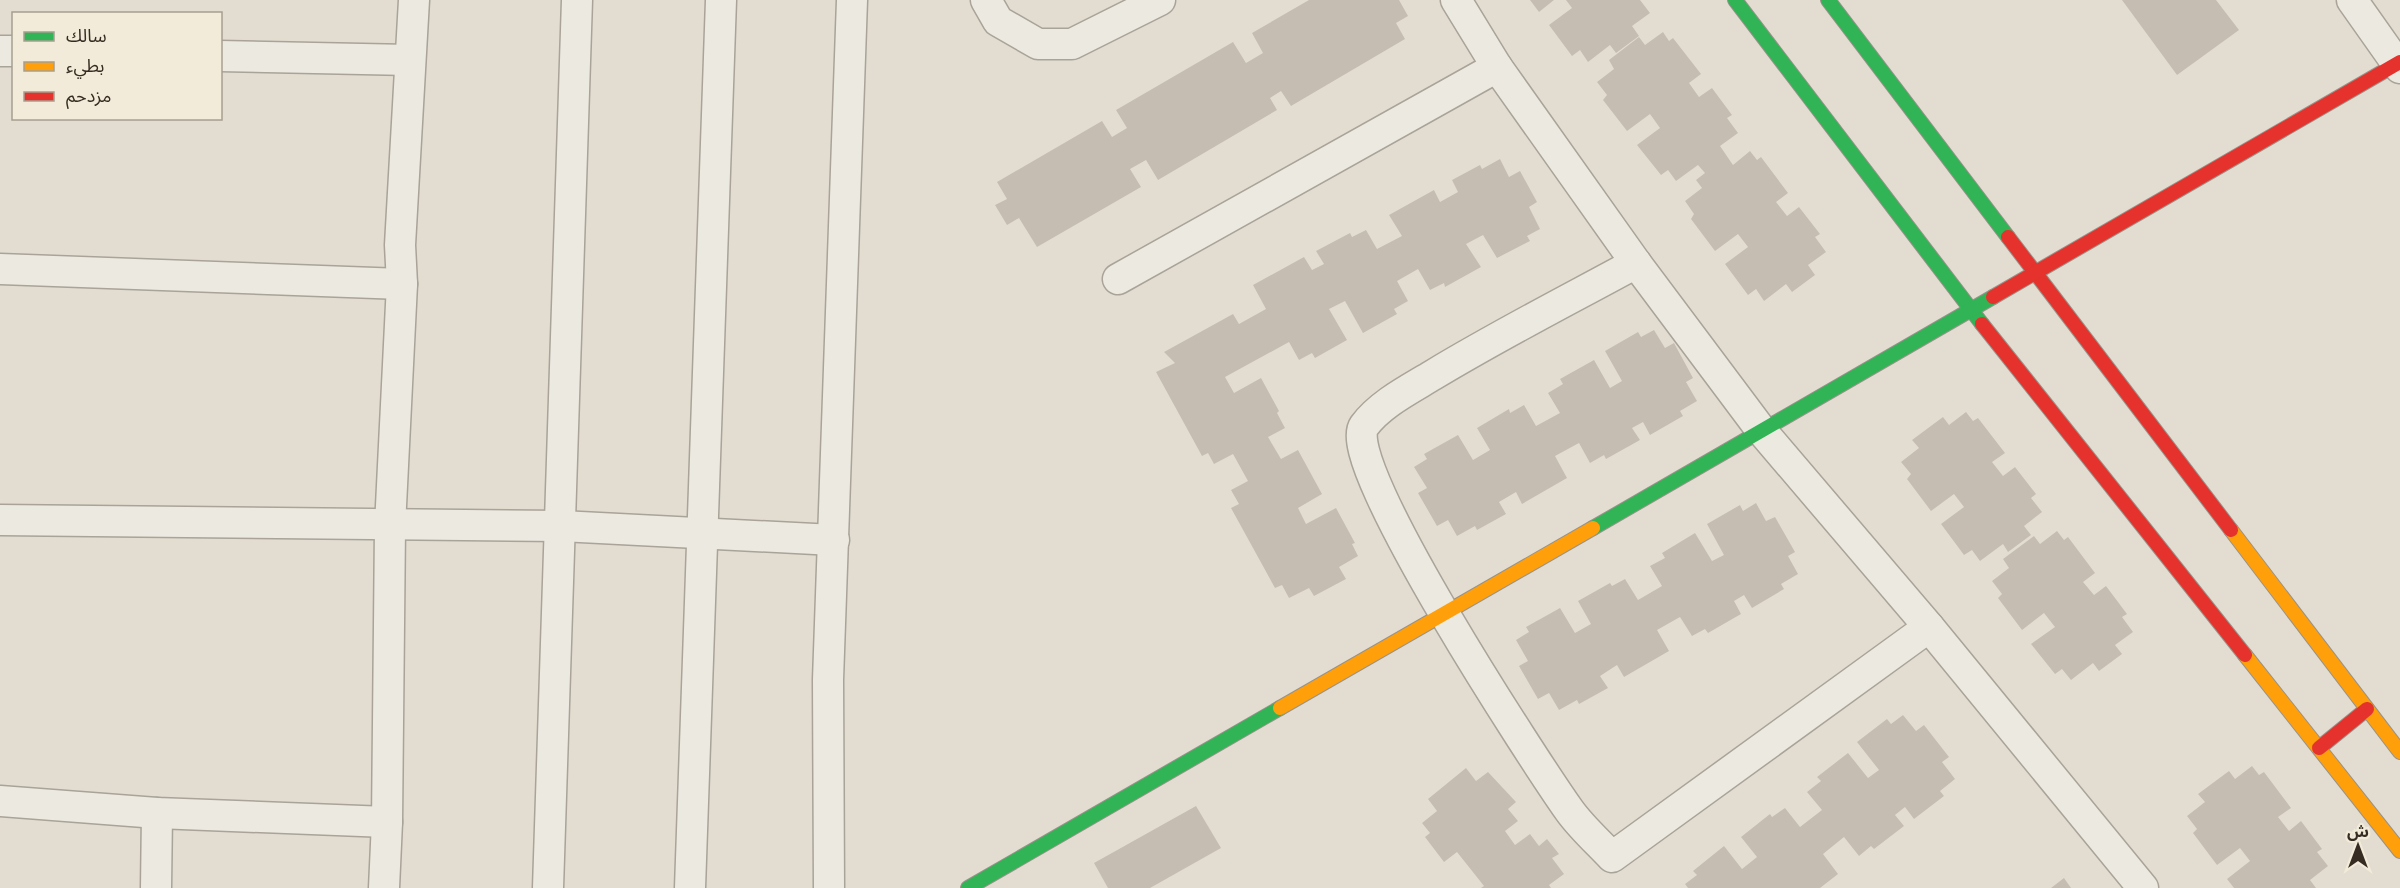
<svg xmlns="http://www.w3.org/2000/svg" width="2400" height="888" font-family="Bitter,'Noto Sans Arabic',serif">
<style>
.building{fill:#c6bdb2}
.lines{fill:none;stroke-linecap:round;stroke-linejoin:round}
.street-casing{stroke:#a9a399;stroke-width:33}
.fast-casing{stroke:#98928a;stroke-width:16}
.slow-casing{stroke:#98928a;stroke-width:16}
.jam-casing{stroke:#98928a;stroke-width:16}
.street{stroke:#ece9e1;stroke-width:30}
.fast{stroke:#30b455;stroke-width:14}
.slow{stroke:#ff9f0a;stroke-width:14}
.jam{stroke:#e5322d;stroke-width:14}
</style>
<rect width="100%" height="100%" fill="#e3ddd1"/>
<g class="building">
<polygon points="1309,0 1399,0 1408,16 1396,23 1405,39 1291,106 1281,91 1270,98 1277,110 1158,180 1146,160 1130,169 1141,187 1037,247 1019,218 1007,225 995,205 1007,199 997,182 1102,121 1112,137 1127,128 1116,110 1233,42 1246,63 1263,53 1252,33"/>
<polygon points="1530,0 1554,0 1539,12"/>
<polygon points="1566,0 1640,0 1650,13 1632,26 1639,36 1616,53 1610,45 1588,62 1580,50 1572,56 1549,25 1572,8"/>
<polygon points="2122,0 2216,0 2239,30 2177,75"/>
<polygon points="1663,32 1669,41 1673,38 1701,74 1689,83 1699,97 1712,88 1732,115 1727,118 1738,133 1720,146 1733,165 1750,151 1757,160 1761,157 1788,193 1776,202 1787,216 1799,207 1820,234 1815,237 1826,252 1808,265 1815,275 1792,292 1786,284 1764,301 1756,289 1748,295 1725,264 1748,247 1738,234 1715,251 1691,219 1694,214 1685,201 1702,188 1696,180 1705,173 1698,165 1676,181 1668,170 1661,175 1637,145 1660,128 1650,114 1627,131 1603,100 1607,95 1597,82 1614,69 1609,60 1639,37 1645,45"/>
<polygon points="1500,159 1509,177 1520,171 1537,202 1529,207 1540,229 1527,236 1530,241 1497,258 1483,235 1466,244 1481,267 1445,287 1444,283 1430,290 1418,269 1397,281 1408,301 1394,309 1397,314 1363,333 1345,301 1329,309 1347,340 1315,358 1312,353 1299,360 1289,342 1225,377 1234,393 1261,378 1279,411 1277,413 1285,428 1268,437 1281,459 1298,450 1322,494 1298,508 1306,524 1336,508 1355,543 1352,544 1358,556 1339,567 1346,579 1314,596 1309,588 1289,598 1282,585 1275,588 1231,508 1239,504 1231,490 1248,481 1233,454 1214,464 1208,453 1202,456 1156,372 1175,363 1164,352 1233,314 1239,324 1266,309 1253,285 1304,257 1312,270 1324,264 1316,251 1350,233 1352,237 1366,230 1377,249 1402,236 1389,215 1434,190 1440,202 1458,192 1452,180 1480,165 1482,169"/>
<polygon points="1654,330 1665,348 1674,343 1693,378 1686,382 1697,401 1680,411 1683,416 1650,435 1643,422 1632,428 1640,440 1606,459 1604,455 1590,463 1579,443 1555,456 1567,478 1522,504 1516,492 1499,502 1506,514 1477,530 1475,526 1457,536 1448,520 1437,526 1418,493 1427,488 1414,467 1427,459 1424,454 1458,435 1473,460 1490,450 1477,428 1509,409 1510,413 1524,405 1536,426 1560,413 1548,393 1563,384 1560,379 1594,360 1610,388 1622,381 1605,351 1638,332 1641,337"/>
<polygon points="1966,412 1973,421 1978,418 2005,453 1992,462 2003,476 2015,467 2036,494 2031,498 2042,512 2024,526 2031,535 2008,552 2003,544 1980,561 1972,550 1964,555 1941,524 1964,507 1954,494 1931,511 1907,479 1911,474 1901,462 1919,448 1912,440 1943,417 1949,425"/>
<polygon points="1756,503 1766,521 1775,517 1795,552 1788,556 1798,574 1781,584 1784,589 1752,608 1744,595 1734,601 1741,614 1708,633 1705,629 1692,636 1680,617 1657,630 1669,651 1624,677 1617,665 1600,676 1608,688 1579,704 1577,700 1559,710 1549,693 1538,699 1519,666 1528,661 1516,640 1529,632 1526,627 1560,608 1575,633 1591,624 1578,601 1610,583 1612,586 1625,579 1638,600 1662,586 1650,566 1665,558 1662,553 1695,533 1712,561 1724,555 1707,524 1740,505 1743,511"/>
<polygon points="2057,531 2064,540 2068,537 2095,573 2083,582 2094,595 2106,586 2127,614 2122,617 2133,632 2115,645 2122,654 2099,671 2093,663 2071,680 2062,669 2055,674 2031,644 2055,627 2044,613 2022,630 1998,598 2002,594 1992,581 2009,568 2003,559 2034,536 2040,544"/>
<polygon points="1903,715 1916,731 1924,725 1949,757 1942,762 1955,779 1940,791 1944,796 1914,819 1905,807 1895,815 1904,826 1874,849 1871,846 1859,856 1844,837 1823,854 1838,874 1820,888 1688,888 1685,884 1697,875 1693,871 1724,846 1742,869 1757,857 1741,837 1770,814 1772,817 1785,808 1800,827 1822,810 1807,792 1821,781 1817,777 1848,753 1868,778 1879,770 1857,742 1887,719 1891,724"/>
<polygon points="2252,766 2259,775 2264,772 2291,808 2278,817 2289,831 2301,821 2322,849 2317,852 2328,866 2310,880 2316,888 2234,888 2227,879 2250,861 2240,848 2217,865 2193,833 2197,829 2187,816 2205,802 2198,794 2229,771 2235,779"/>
<polygon points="1466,768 1476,781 1488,772 1516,802 1508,809 1518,821 1505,831 1515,845 1530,834 1539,846 1547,839 1559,854 1552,858 1564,874 1549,885 1551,888 1481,888 1484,886 1457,852 1444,862 1425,837 1430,833 1422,823 1437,811 1428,799"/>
<polygon points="1196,806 1221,848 1150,888 1108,888 1094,863"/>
<polygon points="2064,878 2071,888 2051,888"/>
</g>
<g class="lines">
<g class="street-casing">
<g id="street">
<polyline points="986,0 998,21 1038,44 1072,44 1160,0"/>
<polyline points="1456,0 1497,67 1636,263 1761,430 1929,627 2143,888"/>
<polyline points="2352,0 2400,68"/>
<polyline points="0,51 14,51"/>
<polyline points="220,56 410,60"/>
<path d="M1636,263c-68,37 -137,72 -203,112 -23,14 -53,29 -69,51 -26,36 174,340 205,384 12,17 29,32 43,47l317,-230"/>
<polyline points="0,269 402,284"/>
<polyline points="1118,279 1497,67"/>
<polyline points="0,520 561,526 834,540"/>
<polyline points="0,801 157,813 387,822"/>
<polyline points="156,888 157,813"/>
<polyline points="384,888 387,822 390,526 402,284 400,245 414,0"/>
<polyline points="548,888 577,0"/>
<polyline points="690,888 721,0"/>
<polyline points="829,888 828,680 852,0"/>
</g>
</g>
<g class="fast-casing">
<g id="fast">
<polyline points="1735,0 1982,324"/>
<polyline points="1828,0 2008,237"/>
<polyline points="1593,528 1993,297"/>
<polyline points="968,888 1280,708"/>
</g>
</g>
<g class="slow-casing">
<g id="slow">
<polyline points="2231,530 2400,752"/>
<polyline points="2245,655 2400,851"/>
<polyline points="1280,708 1593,528"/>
</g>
</g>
<g class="jam-casing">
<g id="jam">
<polyline points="2008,237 2231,530"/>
<polyline points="1993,297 2400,62"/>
<polyline points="1982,324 2245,655"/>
<polyline points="2319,748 2367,709"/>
</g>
</g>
<use href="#street" class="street"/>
<use href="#fast" class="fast"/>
<use href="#slow" class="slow"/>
<use href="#jam" class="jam"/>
</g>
<rect x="12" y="12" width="210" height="108" fill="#f2ebd9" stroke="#a79f90" stroke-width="1.5"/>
<rect x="24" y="32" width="30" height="9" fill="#30b455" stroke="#a79f90" stroke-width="1.5"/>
<text x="66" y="42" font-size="18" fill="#372c22">سالك</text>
<rect x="24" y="62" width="30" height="9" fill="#ff9f0a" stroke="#a79f90" stroke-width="1.5"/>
<text x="66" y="72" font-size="18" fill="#372c22">بطيء</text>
<rect x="24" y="92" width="30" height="9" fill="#e5322d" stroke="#a79f90" stroke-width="1.5"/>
<text x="66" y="102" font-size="18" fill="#372c22">مزدحم</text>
<g transform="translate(2358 846)" stroke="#f2ebd9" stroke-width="4.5" paint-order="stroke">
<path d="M0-4.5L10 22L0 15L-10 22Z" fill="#372c22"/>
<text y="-9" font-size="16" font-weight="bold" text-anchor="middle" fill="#372c22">ش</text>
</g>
</svg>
